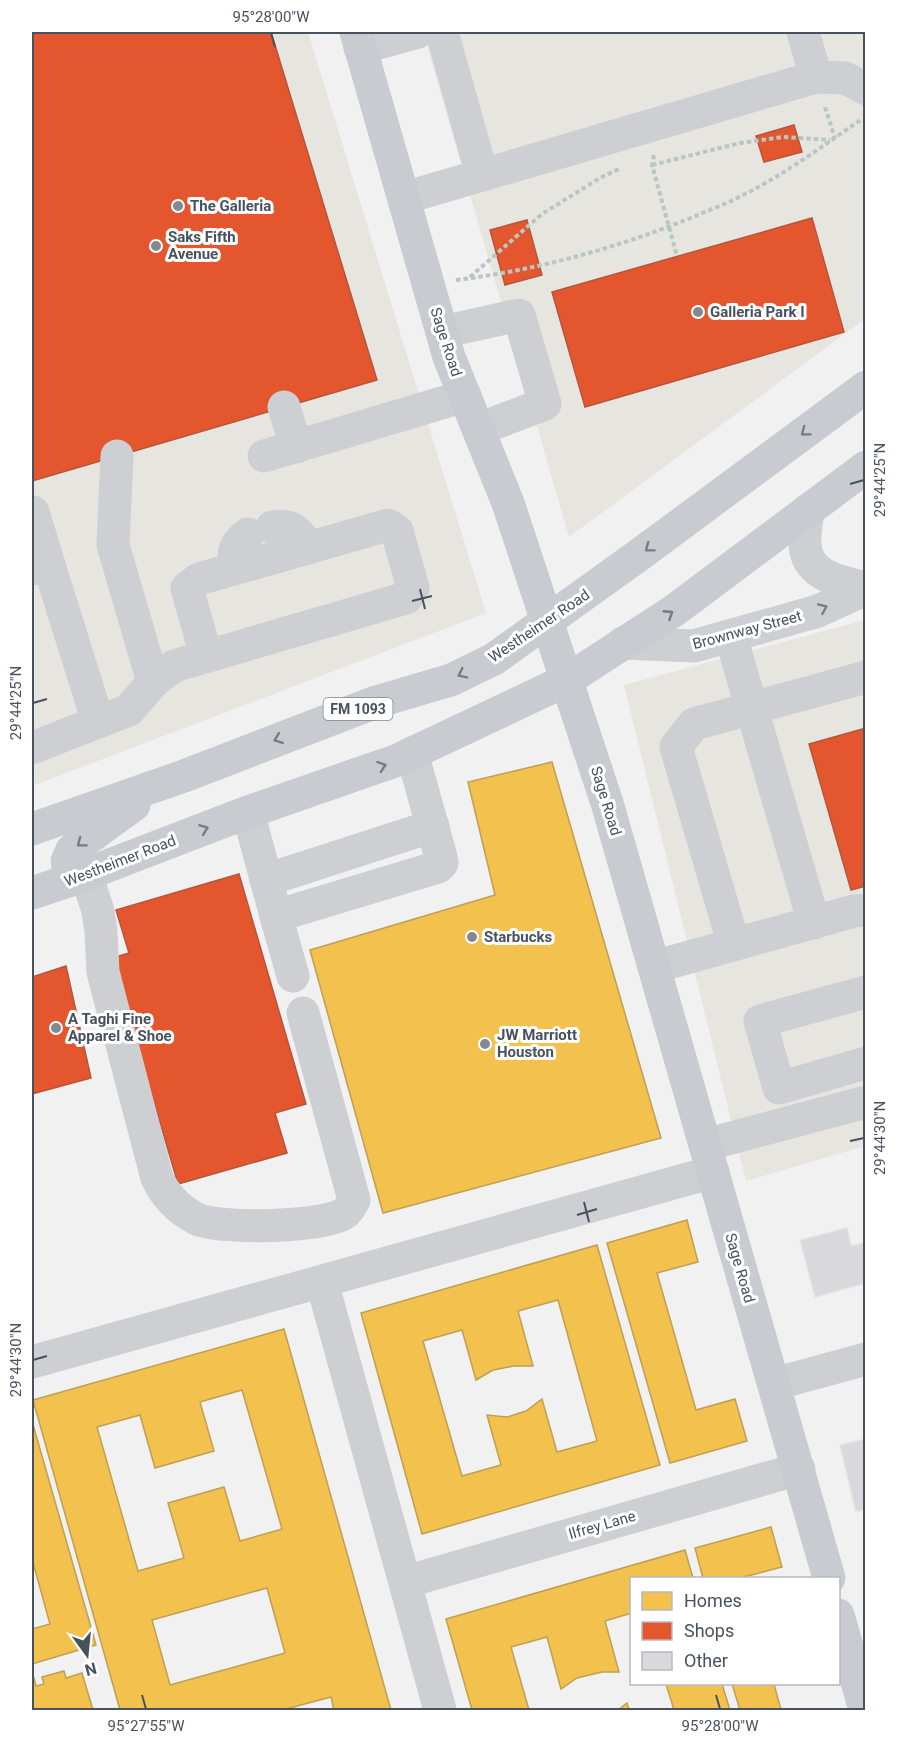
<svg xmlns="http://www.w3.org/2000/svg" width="897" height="1742" font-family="Roboto,sans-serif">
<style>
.commercial{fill:#e6e5e0}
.homes{fill:#f2c14e;stroke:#bf9f53;stroke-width:1.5;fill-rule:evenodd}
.shops{fill:#e4572e;stroke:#b5553c;stroke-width:1.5}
.building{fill:#d9d9db;stroke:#e3e3e4;stroke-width:1.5}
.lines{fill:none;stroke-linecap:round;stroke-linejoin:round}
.path{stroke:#bac6c3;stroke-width:4;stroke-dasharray:4.5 3;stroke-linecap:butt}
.minor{stroke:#cdcfd2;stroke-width:33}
.major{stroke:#c8ccd0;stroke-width:33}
.oneway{stroke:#757c86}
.oneway2{stroke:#777d87}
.ticks{fill:none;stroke:#48515e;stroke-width:2}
.poi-dot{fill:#848991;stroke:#fff;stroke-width:2}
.labels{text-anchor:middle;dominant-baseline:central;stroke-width:6;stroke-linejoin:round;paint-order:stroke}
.shield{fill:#fff;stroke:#7f858e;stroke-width:1.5}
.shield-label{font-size:14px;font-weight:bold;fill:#48515e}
.poi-label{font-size:15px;font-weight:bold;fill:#48515e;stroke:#fff;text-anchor:start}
.street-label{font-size:15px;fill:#48515e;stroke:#fff}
.neatline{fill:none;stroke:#48515e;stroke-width:2}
.ticks-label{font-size:15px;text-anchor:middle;fill:#48515e}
</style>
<rect width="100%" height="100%" fill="#f2f1f1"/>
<g class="commercial">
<polygon points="32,32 308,32 486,613 32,786"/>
<polygon points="423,32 865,32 865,319 569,537"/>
<polygon points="865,620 865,1146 746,1181 624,685"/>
</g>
<g class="homes">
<polygon points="552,762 661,1138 383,1213 310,950 495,895 468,782"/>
<polygon points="687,1220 698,1262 657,1273 696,1410 735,1399 747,1441 670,1463 607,1243"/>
<path d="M597,1245l63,220 -238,69 -61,-221zM558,1300l39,141 -40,11 -15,-53 -16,12 -19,6 -20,-2 14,50 -39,11 -39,-135 39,-11 14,50 17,-10 21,-4h19l-15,-55z"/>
<path d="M284,1329l107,381h-57l-3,-13 -45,12 1,1h-167l-87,-310zM242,1390l40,139 -42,12 -16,-54 -56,16 16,55 -46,13 -41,-144 43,-12 15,53 59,-17 -14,-49zM267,1588l18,65 -115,32 -18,-65z"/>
<polygon points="32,1421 96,1645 32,1664 32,1629 50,1624 32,1559"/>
<polygon points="771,1527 782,1567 744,1577 745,1578 703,1578 695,1548"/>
<polygon points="685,1550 693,1578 632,1578 632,1613 605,1621 619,1672 602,1672 577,1678 561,1689 547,1637 511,1647 529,1710 472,1710 446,1619"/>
<polygon points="64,1671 66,1678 82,1673 93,1710 32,1710 32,1678 34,1678 36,1686 44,1684 42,1677"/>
<polygon points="666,1684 722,1684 730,1710 674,1710"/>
<polygon points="732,1684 774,1684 781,1710 740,1710"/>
<polygon points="627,1703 629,1710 618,1710"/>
</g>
<g class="shops">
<polygon points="32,32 271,32 377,380 32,481"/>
<polygon points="794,125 802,152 764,162 756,136"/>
<polygon points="812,218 844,332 585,407 552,292"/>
<polygon points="527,220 542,275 505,285 490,230"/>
<polygon points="866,728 866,886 851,890 809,744"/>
<polygon points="239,874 306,1104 275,1113 287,1153 178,1184 112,958 129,953 116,910"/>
<polygon points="66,966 91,1078 32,1094 32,977"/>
</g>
<g class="building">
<polygon points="847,1228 851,1246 866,1242 866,1283 815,1297 800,1240"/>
<polygon points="866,1439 866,1509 856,1512 840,1445"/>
</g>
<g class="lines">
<g class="path">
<polyline points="825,107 835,138"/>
<polyline points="654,155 652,165 677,256"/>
<polyline points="652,165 740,143 783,137 830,140"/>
<polyline points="470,277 542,214 600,178 619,169"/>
<path d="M456,280c82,-10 161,-32 237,-63 15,-7 32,-12 46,-20 42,-20 85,-52 123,-78"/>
</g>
<g class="minor">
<polyline points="442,32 482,175"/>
<polyline points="803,32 816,77"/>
<polyline points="360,48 418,32"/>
<polyline points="404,198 816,77 845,78 866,89"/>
<polyline points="442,332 519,315 545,404 479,429"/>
<polyline points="284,407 296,447"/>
<polyline points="117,456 113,545 153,682"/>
<polyline points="264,456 465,396"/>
<path d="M808,510c-1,11 -4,23 -3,34 1,32 36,38 61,44"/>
<polyline points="32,513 33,512 49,565"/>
<path d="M272,527c22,-3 25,4 37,21"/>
<path d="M235,568c-3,-16 0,-25 13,-34"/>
<polyline points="32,569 49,565 98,722"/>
<polyline points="731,637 814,923"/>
<polyline points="623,643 694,646 818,611 866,589"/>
<polyline points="32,748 129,710 153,682 174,666 406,598 413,588 397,531 388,525 199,579 187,588 206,656"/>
<polyline points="248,812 276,916 438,867 442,863 441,857 412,753"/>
<path d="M86,874l12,37 3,21 2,40 54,206c8,17 21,31 38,40 20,12 134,10 151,-6 3,-2 6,-9 8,-12l-51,-187"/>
<polyline points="266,880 433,826"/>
<polyline points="276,916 293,976"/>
<polyline points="734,945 676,747 694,724 866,677"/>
<polyline points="654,967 854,911 866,910"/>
<polyline points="866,992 760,1021 779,1088 866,1063"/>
<polyline points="705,1145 866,1102"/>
<polyline points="322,1282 440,1710"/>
<polyline points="32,1362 713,1172"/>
<polyline points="774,1384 866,1359"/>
<polyline points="405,1582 799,1469"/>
</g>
<g class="major">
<polyline points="356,32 449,357 508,503 607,803 829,1578"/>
<polyline points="32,829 184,776 376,702 451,680 494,659 639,555 866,387"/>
<polyline points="71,880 67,861 72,850 134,805"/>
<polyline points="32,893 71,880 248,812 398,760 567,680 675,610 866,467"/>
<polyline points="838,1615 865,1710"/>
</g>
</g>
<defs><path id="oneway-chevron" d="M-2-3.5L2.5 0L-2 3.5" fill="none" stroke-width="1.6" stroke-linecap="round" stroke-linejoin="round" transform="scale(1.5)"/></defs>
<g class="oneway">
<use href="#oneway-chevron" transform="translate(805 432) rotate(143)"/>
<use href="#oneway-chevron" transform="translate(649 548) rotate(143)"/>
<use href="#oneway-chevron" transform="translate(669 614) rotate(-33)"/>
<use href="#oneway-chevron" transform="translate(462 674) rotate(154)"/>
<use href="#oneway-chevron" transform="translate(278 739) rotate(159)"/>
<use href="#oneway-chevron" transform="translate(382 766) rotate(-19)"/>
<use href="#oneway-chevron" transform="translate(204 829) rotate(-21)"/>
<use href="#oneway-chevron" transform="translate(81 843) rotate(143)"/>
</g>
<use class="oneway2" href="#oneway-chevron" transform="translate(823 608) rotate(-23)"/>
<path class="ticks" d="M271,33l4,14M850,484l14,-4M420,589l5,20M412,601l20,-5M33,703l14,-4M850,1141l14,-3M584,1202l5,20M577,1215l20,-6M33,1360l14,-4M142,1695l4,14M716,1695l4,14"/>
<g class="poi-dot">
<circle cx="178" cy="206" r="6"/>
<circle cx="156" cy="246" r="6"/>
<circle cx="698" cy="312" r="6"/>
<circle cx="472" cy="937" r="6"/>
<circle cx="56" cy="1028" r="6"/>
<circle cx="485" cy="1044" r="6"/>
</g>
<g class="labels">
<rect class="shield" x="323.5" y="698" width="69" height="22" rx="4.5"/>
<g class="shield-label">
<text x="358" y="709">FM 1093</text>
</g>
<g class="poi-label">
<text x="190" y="206">The Galleria</text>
<text x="168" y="237">Saks Fifth<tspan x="168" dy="17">Avenue</tspan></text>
<text x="710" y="312">Galleria Park I</text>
<text x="484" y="937">Starbucks</text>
<text x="68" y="1019">A Taghi Fine<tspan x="68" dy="17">Apparel &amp; Shoe</tspan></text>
<text x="497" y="1035">JW Marriott<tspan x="497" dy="17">Houston</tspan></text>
</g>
<g class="street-label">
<text transform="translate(446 342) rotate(72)">Sage Road</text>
<text transform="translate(539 626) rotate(-34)">Westheimer Road</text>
<text transform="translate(747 630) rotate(-15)">Brownway Street</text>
<text transform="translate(606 801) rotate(73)">Sage Road</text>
<text transform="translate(120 861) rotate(-21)">Westheimer Road</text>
<text transform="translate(740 1268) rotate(74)">Sage Road</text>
<text transform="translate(602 1525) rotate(-16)">Ilfrey Lane</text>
</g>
</g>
<rect width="897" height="1742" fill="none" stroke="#ffffff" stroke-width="66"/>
<rect x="630" y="1577" width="210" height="108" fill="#ffffff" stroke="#b6b9bf" stroke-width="1.5"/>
<rect x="642" y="1592" width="30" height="18" fill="#f2c14e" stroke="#b6b9bf" stroke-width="1.5"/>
<text x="684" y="1607" font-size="18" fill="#48515e">Homes</text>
<rect x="642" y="1622" width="30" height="18" fill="#e4572e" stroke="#b6b9bf" stroke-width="1.5"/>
<text x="684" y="1637" font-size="18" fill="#48515e">Shops</text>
<rect x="642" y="1652" width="30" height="18" fill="#d9d9db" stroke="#b6b9bf" stroke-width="1.5"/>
<text x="684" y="1667" font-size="18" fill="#48515e">Other</text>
<g transform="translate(87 1655) rotate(165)" stroke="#ffffff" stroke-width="4.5" paint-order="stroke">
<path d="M0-4.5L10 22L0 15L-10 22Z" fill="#48515e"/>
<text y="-9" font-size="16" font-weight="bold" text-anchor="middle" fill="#48515e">N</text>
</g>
<rect x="33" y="33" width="831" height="1676" class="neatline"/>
<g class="ticks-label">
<text x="271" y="22">95°28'00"W</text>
<text transform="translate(880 480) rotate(-90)" y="5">29°44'25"N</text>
<text transform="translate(16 703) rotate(-90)" y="5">29°44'25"N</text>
<text transform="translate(880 1138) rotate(-90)" y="5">29°44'30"N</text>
<text transform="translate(16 1360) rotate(-90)" y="5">29°44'30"N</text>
<text x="146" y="1731">95°27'55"W</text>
<text x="720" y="1731">95°28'00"W</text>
</g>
</svg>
